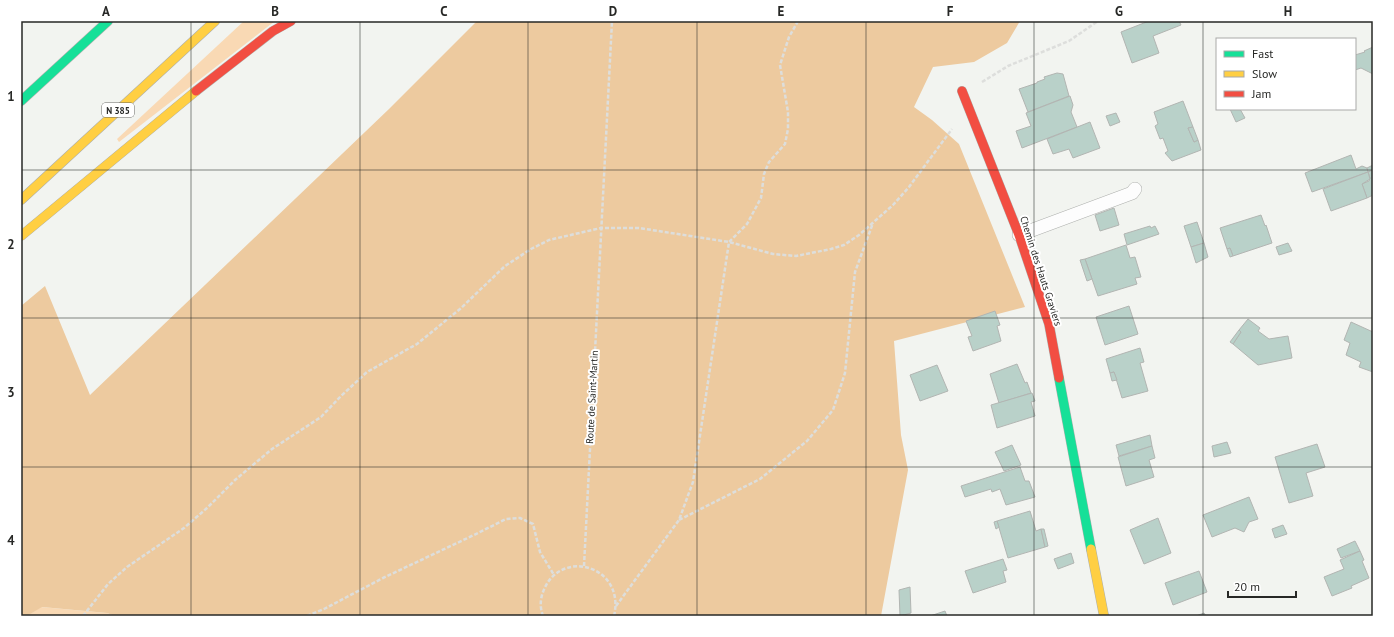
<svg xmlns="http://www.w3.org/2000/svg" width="1394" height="637" font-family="'PT Sans',sans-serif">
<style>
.green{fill:#f9d9b4}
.forest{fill:#edca9f}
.building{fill:#b9d1c9;stroke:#b2b5b2}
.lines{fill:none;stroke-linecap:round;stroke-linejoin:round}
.lane-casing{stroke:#aeb0ad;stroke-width:14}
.fast-casing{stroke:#aeb0ad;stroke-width:10}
.slow-casing{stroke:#aeb0ad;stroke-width:10}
.jam-casing{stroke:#aeb0ad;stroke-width:10}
.path{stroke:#dddedc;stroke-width:2.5;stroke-dasharray:4 2;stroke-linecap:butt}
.lane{stroke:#fdfdfd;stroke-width:13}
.fast{stroke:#16e098;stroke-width:9}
.slow{stroke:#ffcf43;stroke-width:9}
.jam{stroke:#f24e42;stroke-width:9}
.grid{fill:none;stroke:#272826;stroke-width:1;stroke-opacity:0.55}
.labels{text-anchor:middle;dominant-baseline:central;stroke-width:4;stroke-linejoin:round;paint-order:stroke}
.shield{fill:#fff;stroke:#686867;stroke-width:1}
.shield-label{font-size:9px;font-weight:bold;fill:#272826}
.street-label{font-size:10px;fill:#272826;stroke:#fff}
.neatline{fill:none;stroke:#272826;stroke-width:1.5}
.grid-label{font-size:13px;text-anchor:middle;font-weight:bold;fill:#272826}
</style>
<rect width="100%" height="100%" fill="#f2f4f0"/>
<g class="green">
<polygon points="244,21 275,21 119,142 117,139"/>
<polygon points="41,607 107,613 115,616 27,616"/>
</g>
<polygon class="forest" points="477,21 1020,21 1007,43 974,62 933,67 914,107 932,120 959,144 1025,307 894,341 901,435 908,470 881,616 115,616 107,613 42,607 27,616 21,616 21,306 45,286 90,395 389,109"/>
<g class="building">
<polygon points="1149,21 1179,21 1181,25 1153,36 1159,53 1132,63 1121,32"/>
<polygon points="1373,47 1373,74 1361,68 1355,70 1355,55 1365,52 1364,51"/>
<polygon points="1057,73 1063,74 1069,96 1028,112 1019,89 1037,83 1037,82 1045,79 1044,77"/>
<polygon points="1070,96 1073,105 1071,112 1077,127 1022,148 1016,131 1031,126 1026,113"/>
<polygon points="1183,101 1193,127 1188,128 1194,142 1198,140 1201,150 1172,161 1165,153 1168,151 1163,138 1160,139 1155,126 1158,124 1154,112"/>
<polygon points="1230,109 1240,109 1245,118 1236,122"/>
<polygon points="1116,113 1120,122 1110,126 1106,116"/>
<polygon points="1090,122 1100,148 1073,158 1069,149 1053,154 1047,139"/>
<polygon points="1193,127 1198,140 1194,142 1188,128"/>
<polygon points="1351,155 1356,169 1362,166 1367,168 1368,172 1312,192 1305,173"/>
<polygon points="1373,165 1373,170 1368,172 1367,168"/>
<polygon points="1373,170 1373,195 1367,198 1362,184 1369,181 1370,178 1368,172"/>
<polygon points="1368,172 1370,179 1362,184 1367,198 1331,211 1323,189"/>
<polygon points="1114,208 1119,225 1100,231 1095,215"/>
<polygon points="1261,215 1265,226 1266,225 1272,243 1233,256 1230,248 1227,249 1220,228"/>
<polygon points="1197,222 1204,243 1191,247 1184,226"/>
<polygon points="1150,226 1151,228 1155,226 1159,234 1127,245 1124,234"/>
<polygon points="1204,243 1208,257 1196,263 1191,247"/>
<polygon points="1288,243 1292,251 1279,255 1276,247"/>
<polygon points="1126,245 1130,258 1135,257 1141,277 1135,278 1137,284 1098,296 1085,259"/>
<polygon points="1230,248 1233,256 1230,257 1227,249"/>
<polygon points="1085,259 1092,279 1087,281 1080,260"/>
<polygon points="1129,306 1138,334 1105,345 1096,317"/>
<polygon points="995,311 1000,325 997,326 1001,341 973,351 968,337 972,336 966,321"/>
<polygon points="1248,319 1260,328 1258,331 1269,339 1288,336 1292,358 1258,365 1233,344 1241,332 1239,330"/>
<polygon points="1351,322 1373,332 1373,372 1359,367 1361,362 1346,355 1350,343 1344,340"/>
<polygon points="1239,330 1241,332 1233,344 1230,342"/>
<polygon points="1140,348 1144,362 1140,363 1148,391 1122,398 1114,372 1110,373 1106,359"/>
<polygon points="1017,364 1025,383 1027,382 1031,393 999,403 990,374"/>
<polygon points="937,365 948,391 920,401 910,375"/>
<polygon points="1114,372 1117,380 1112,381 1110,373"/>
<polygon points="1032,393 1035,401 1031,402 1035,416 997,428 991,405"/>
<polygon points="1150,435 1152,446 1119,456 1116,445"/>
<polygon points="1227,442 1231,453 1214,457 1212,446"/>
<polygon points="1317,444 1325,467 1306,473 1313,496 1289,503 1275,457"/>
<polygon points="1012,445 1021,465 1004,471 995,452"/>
<polygon points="1152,446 1155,458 1149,460 1154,477 1126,486 1118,457"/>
<polygon points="1020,467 1025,481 1029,481 1035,497 1006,505 1000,489 992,492 991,489 965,497 961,486"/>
<polygon points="1249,497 1258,519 1249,522 1244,532 1235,528 1212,537 1203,515"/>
<polygon points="1030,511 1036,531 1041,529 1045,547 1008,558 997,521"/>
<polygon points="1158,518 1171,553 1144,564 1130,530"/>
<polygon points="997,521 999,527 996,529 994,522"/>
<polygon points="1283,525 1287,534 1275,538 1272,529"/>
<polygon points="1041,529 1044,529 1048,546 1045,547"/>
<polygon points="1355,541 1360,551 1341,558 1337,549"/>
<polygon points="1360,551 1364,560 1362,561 1369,578 1351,586 1352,588 1332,596 1324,577 1344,569 1340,560"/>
<polygon points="1071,553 1074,563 1058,569 1054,559"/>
<polygon points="1003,559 1007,570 1003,571 1006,582 973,593 965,571"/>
<polygon points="1199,571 1207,592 1173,605 1165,583"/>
<polygon points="910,587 911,613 900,616 899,590"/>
<polygon points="945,611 947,616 930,616"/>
<polygon points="1204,613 1206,616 1196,616"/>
</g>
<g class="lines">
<g class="lane-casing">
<polyline id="lane" points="1019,235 1132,193 1135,189"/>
</g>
<g class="fast-casing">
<g id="fast">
<polyline points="21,101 108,21"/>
<polyline points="1059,378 1091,549"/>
</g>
</g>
<g class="slow-casing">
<g id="slow">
<polyline points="21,200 215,21"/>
<polyline points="21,236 196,91"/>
<polyline points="1091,549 1104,616"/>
</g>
</g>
<g class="jam-casing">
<g id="jam">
<polyline points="196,91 273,31 291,21"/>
<polyline points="962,91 1019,235 1049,324 1059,378"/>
</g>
</g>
<g class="path">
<polyline points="982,82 1008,66 1069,41 1098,21"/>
<polyline points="679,520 760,479 807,441 833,410 845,373 855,272 873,223"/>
<polyline points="584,566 612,21"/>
<polyline points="616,606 679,520 693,482 729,242 747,224 761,198 764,174 769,162 785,144 788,129 788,112 780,65 789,37 798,21"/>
<polyline points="83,616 108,584 127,567 184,528 207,508 235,480 272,449 321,417 341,396 367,372 417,344 460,309 505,266 531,249 549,240 601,228 639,228 729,242 773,254 796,256 831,249 844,245 859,235 893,205 909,187 952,129"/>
<polyline points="307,616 324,609 383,578 474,535 506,519 520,518 533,524 540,552 554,575"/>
<path d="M543,616c-3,-8 -3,-16 0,-24 16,-45 83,-27 71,24"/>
</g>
<use href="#lane" class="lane"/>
<use href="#fast" class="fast"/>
<use href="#slow" class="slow"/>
<use href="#jam" class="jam"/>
</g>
<path class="grid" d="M191,21v595M360,21v595M528,21v595M697,21v595M866,21v595M1034,21v595M1203,21v595M21,170h1352M21,318h1352M21,467h1352"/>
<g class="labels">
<rect class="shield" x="102" y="103" width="32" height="14" rx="3"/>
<g class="shield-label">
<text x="118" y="110">N 385</text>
</g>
<g class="street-label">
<text transform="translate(1041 271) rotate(72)">Chemin des Hauts Graviers</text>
<text transform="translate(592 397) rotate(-87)">Route de Saint-Martin</text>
</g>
</g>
<rect width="1394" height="637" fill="none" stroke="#ffffff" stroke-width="44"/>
<rect x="1216" y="38" width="140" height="72" fill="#ffffff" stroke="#a9a9a8"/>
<rect x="1224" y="51" width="20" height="6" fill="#16e098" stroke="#a9a9a8"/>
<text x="1252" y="58" font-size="12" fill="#272826">Fast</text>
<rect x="1224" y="71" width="20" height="6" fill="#ffcf43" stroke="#a9a9a8"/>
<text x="1252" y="78" font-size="12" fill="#272826">Slow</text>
<rect x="1224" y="91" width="20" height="6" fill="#f24e42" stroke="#a9a9a8"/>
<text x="1252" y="98" font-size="12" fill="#272826">Jam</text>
<path d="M1228 591v6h68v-6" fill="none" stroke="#272826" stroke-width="2"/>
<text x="1234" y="591" font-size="12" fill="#272826" stroke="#ffffff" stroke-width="3" paint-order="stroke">20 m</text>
<rect x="22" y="22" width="1350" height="593" class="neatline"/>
<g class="grid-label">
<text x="106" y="16">A</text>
<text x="275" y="16">B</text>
<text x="444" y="16">C</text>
<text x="613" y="16">D</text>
<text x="781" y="16">E</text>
<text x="950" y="16">F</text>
<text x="1119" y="16">G</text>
<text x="1288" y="16">H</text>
<text x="11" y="101">1</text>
<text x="11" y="249">2</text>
<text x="11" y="397">3</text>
<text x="11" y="545">4</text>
</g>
</svg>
